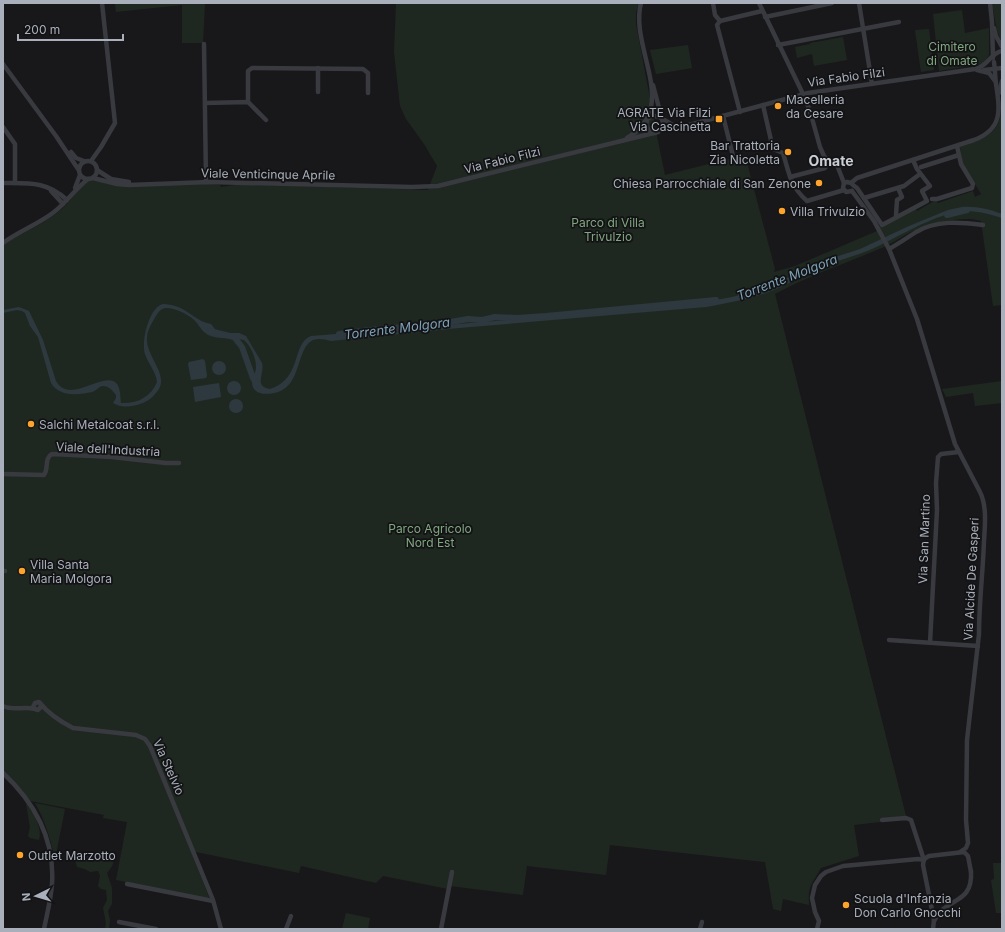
<svg xmlns="http://www.w3.org/2000/svg" width="1005" height="932" font-family="Inter,sans-serif">
<style>
.green{fill:#1f2820}
.water{fill:#2d393f}
.lines{fill:none;stroke-linecap:round;stroke-linejoin:round}
.river{stroke:#2d393f;stroke-width:6}
.minor{stroke:#383a3f;stroke-width:4.5}
.poi-dot{fill:#fda42c;stroke:#131315;stroke-width:1.5}
.labels{text-anchor:middle;dominant-baseline:central;stroke-width:3.5;stroke-linejoin:round;paint-order:stroke}
.park-label{font-size:12px;fill:#80a77f;stroke:#131315}
.street-label{font-size:12px;fill:#a9b0bb;stroke:#131315}
.poi-label{font-size:12px;fill:#a9b0bb;stroke:#131315;text-anchor:start}
.water-label{font-size:13px;font-style:italic;fill:#7ea2b7;stroke:#131315}
.quarter-label{font-size:14px;font-weight:bold;fill:#cacfd6;stroke:#131315}
</style>
<rect width="100%" height="100%" fill="#18181a"/>
<g class="green">
<polygon points="112,3 205,3 203,43 182,43 182,5 116,12 115,4"/>
<path d="M396,3h243l-3,9v12l21,112 8,39 80,-20 30,114 -1,3 21,-6 82,-35 -1,-3 39,-21 2,4 19,-11 2,3 35,-12 2,6 6,-3 -19,-32 -2,-15c20,-7 39,-11 41,-36 1,-8 -1,-17 1,-25v219l-9,1 -12,-85c-17,-6 -47,2 -63,8 -14,5 -25,15 -39,20 -35,15 -71,27 -104,45l131,522 -26,3v3l-26,3 5,31 -38,12c-9,16 -13,17 -12,37l-26,-6 -2,12 -8,-2 -8,-47 -155,-17 -4,30 -79,-9 -4,29 -73,-9 -2,3 -65,-13 -7,7 -75,-17 -2,7 -108,-22 18,46 -2,2 -91,-19 11,-58 -24,-4 1,-3 -74,-14 -27,-30v-526c20,-13 44,-22 61,-38 8,-7 13,-21 23,-25 7,-4 15,-1 21,1l99,1 13,1 1,2 20,-3 187,6 9,-24 -13,-22 -18,-25 -6,-13 -6,-54z"/>
<path d="M992,3h10v39c-7,-12 -7,-26 -10,-39z"/>
<polygon points="962,10 965,33 989,28 989,55 983,64 939,71 933,14"/>
<polygon points="929,29 934,70 921,72 915,30"/>
<polygon points="843,37 847,60 814,66 812,54 797,58 795,47 810,44 811,47 810,43"/>
<polygon points="688,45 692,68 656,74 650,50"/>
<polygon points="1002,381 1002,403 975,406 973,393 946,397 942,389"/>
<path d="M26,803c7,9 17,25 13,37l-9,-2 -2,-2 2,-9z"/>
<path d="M35,803l30,6 -9,45h-2c-5,-18 -9,-34 -19,-51z"/>
<path d="M105,850l7,3c4,9 0,14 -5,20l5,15v16l-4,7 2,9 -1,9h-4l1,-6 -3,-15 4,-8 -1,-10 -5,-1 -3,-3 2,-10 -2,-5 -8,1 -5,-3 -8,-2 -2,-7 2,-5z"/>
<polygon points="993,863 1002,863 1002,913 996,913 991,880 994,879"/>
<polygon points="346,913 370,918 368,929 342,929"/>
</g>
<g class="water">
<path d="M962,207c14,-1 27,2 40,7v4c-14,-4 -30,-9 -45,-6 -27,5 -57,24 -83,36 -15,7 -32,11 -48,17 -19,8 -36,19 -55,26 -21,8 -43,12 -65,16l-247,21 -128,13c-6,-2 -13,-3 -18,-1 -17,8 -11,44 -35,52 -9,3 -26,4 -26,-10 0,-5 4,-9 4,-15 0,-9 -5,-21 -12,-27 -12,-3 -24,0 -36,-5 -7,-4 -9,-11 -15,-16 -5,-5 -20,-12 -28,-11 -6,1 -9,8 -12,13 -3,5 -6,11 -6,17 -2,19 26,39 8,56 -4,5 -9,8 -15,10 -9,3 -19,4 -27,-1l3,-5v-3c-3,-4 -7,-9 -13,-9 -4,0 -7,5 -11,6 -13,3 -33,5 -41,-9l-13,-46 -8,-11 -5,-13 -3,-2 -5,-1 -14,3v-3l16,-3 10,4 14,29 13,41c14,25 49,-12 61,3 4,6 3,13 4,19 16,1 30,-6 36,-21 -1,-11 -9,-18 -12,-28 -4,-12 4,-47 18,-50 4,0 9,1 12,2 14,4 22,16 36,18l7,9h21l7,3 16,27c3,11 -9,23 8,26 33,-11 21,-45 41,-53l244,-20 151,-14 26,-5 16,-4 22,-10 26,-8 30,-15 34,-11 49,-23 39,-16z"/>
<polygon points="203,359 205,361 207,376 206,378 191,380 188,364 189,362"/>
<circle cx="219" cy="368" r="7"/>
<circle cx="234" cy="388" r="7"/>
<polygon points="219,383 221,397 195,402 193,387"/>
<circle cx="236" cy="406" r="7"/>
</g>
<g class="lines">
<g class="river">
<polyline points="947,215 967,210"/>
<polyline points="741,296 756,288 775,282"/>
<polyline points="209,331 234,337 242,347 253,378 257,384"/>
<polyline points="339,334 370,330 439,324 468,319 482,320 495,317 517,318 546,316 716,300"/>
</g>
<g class="minor">
<polyline points="713,3 715,15 720,21"/>
<polyline points="759,3 803,94 810,111 820,147 824,156 829,162"/>
<polyline points="859,3 872,84"/>
<polyline points="990,3 992,22 993,58"/>
<polyline points="765,17 832,3"/>
<polyline points="994,28 996,36 1002,47"/>
<polyline points="204,44 206,182"/>
<polyline points="778,45 899,22"/>
<polyline points="3,64 56,136 78,169"/>
<polyline points="977,70 989,73 995,81"/>
<polyline points="984,70 1002,68"/>
<polyline points="653,85 663,123 661,130"/>
<polyline points="318,92 318,68"/>
<polyline points="999,93 1002,81"/>
<polyline points="248,102 248,71 252,68 363,69 368,73 368,93"/>
<polyline points="205,103 248,102 266,120"/>
<path d="M763,105l10,44 10,4c6,20 7,33 24,48l37,-11"/>
<polyline points="740,112 717,25 720,21 762,11"/>
<polyline points="723,116 734,160"/>
<path d="M649,118c9,-7 19,7 29,9"/>
<polyline points="647,121 646,124 648,129 655,133"/>
<polyline points="3,127 15,144 15,183"/>
<path d="M662,129h12l134,-36 167,-24c14,-3 15,-16 27,-18"/>
<path d="M627,138c54,-31 2,-90 14,-135"/>
<polyline points="71,152 76,158 84,161"/>
<circle cx="88" cy="170" r="9"/>
<polyline points="91,161 101,147 115,123 102,3"/>
<polyline points="829,162 837,165 844,183"/>
<polyline points="921,167 959,155"/>
<polyline points="97,170 111,179 129,182"/>
<polyline points="790,177 825,168 829,162"/>
<polyline points="93,178 117,184 129,185 209,182 412,187 438,186 462,180 658,132"/>
<path d="M3,183c25,0 44,-2 64,17"/>
<path d="M851,183l6,-5 117,-38c29,-11 26,-30 22,-56 -1,-8 -1,-15 -2,-22"/>
<polyline points="851,183 847,182 844,183 843,188 846,192 852,191"/>
<polyline points="853,185 857,188 882,225 927,201 922,191 930,186 917,169 913,160"/>
<polyline points="75,188 80,175"/>
<polyline points="51,191 63,204"/>
<path d="M852,191l22,30 15,28 28,70 38,125 25,48c7,14 5,33 4,49 -1,31 -5,62 -5,93l-12,106 -1,80 2,23 -2,5 -6,4"/>
<polyline points="864,198 904,186 920,174"/>
<polyline points="932,199 937,199 972,188 973,184 961,164 957,146"/>
<polyline points="897,217 896,215 897,200 902,197 898,188"/>
<path d="M3,243c16,-12 36,-19 51,-31 13,-10 21,-23 34,-33"/>
<path d="M889,249c9,-5 18,-11 27,-17 20,-12 44,-10 67,-7"/>
<path d="M3,474l41,1c5,-7 0,-17 8,-21l60,3 54,6h13"/>
<polyline points="3,571 5,571"/>
<polyline points="889,640 978,646"/>
<polyline points="930,643 937,510 936,483 938,457 941,454 959,452"/>
<path d="M41,705l-1,3 -2,2 -3,-1 -2,-2 2,-4 4,-1c9,11 22,20 34,26l63,7 9,4 5,7 63,154 8,29"/>
<path d="M3,706c10,5 21,0 32,3"/>
<path d="M3,773c32,30 52,66 49,111 -1,15 -5,30 -8,45"/>
<polyline points="882,820 906,818 911,820 924,860"/>
<polyline points="127,884 213,901"/>
<path d="M934,921c12,-25 39,-15 37,-50"/>
<polyline points="119,922 156,929"/>
<polyline points="286,929 291,916"/>
<polyline points="441,929 452,872"/>
<polyline points="700,929 702,922"/>
<polyline points="817,929 819,921 815,912 812,898 815,885 821,876 826,872 843,866 918,859 924,860"/>
<polyline points="933,929 934,920 923,865 924,859 929,856 964,852 968,856 971,872"/>
</g>
</g>
<g class="poi-dot">
<circle cx="778" cy="106" r="4"/>
<rect x="715" y="115" width="8" height="8" rx="2"/>
<circle cx="788" cy="152" r="4"/>
<circle cx="819" cy="183" r="4"/>
<circle cx="782" cy="211" r="4"/>
<circle cx="31" cy="424" r="4"/>
<circle cx="22" cy="571" r="4"/>
<circle cx="20" cy="855" r="4"/>
<circle cx="846" cy="905" r="4"/>
</g>
<g class="labels">
<g class="park-label">
<text x="952" y="46">Cimitero<tspan x="952" dy="14">di Omate</tspan></text>
<text x="608" y="222">Parco di Villa<tspan x="608" dy="14">Trivulzio</tspan></text>
<text x="430" y="528">Parco Agricolo<tspan x="430" dy="14">Nord Est</tspan></text>
</g>
<g class="street-label">
<text transform="translate(846 77) rotate(-8)">Via Fabio Filzi</text>
<text transform="translate(502 160) rotate(-14)">Via Fabio Filzi</text>
<text transform="translate(268 174) rotate(1)">Viale Venticinque Aprile</text>
<text transform="translate(108 449) rotate(3)">Viale dell'Industria</text>
<text transform="translate(924 539) rotate(-88)">Via San Martino</text>
<text transform="translate(971 579) rotate(-87)">Via Alcide De Gasperi</text>
<text transform="translate(169 767) rotate(66)">Via Stelvio</text>
</g>
<g class="poi-label">
<text x="786" y="99">Macelleria<tspan x="786" dy="14">da Cesare</tspan></text>
<text x="711" y="112" text-anchor="end">AGRATE Via Filzi<tspan x="711" dy="14">Via Cascinetta</tspan></text>
<text x="780" y="145" text-anchor="end">Bar Trattoria<tspan x="780" dy="14">Zia Nicoletta</tspan></text>
<text x="811" y="183" text-anchor="end">Chiesa Parrocchiale di San Zenone</text>
<text x="790" y="211">Villa Trivulzio</text>
<text x="39" y="424">Salchi Metalcoat s.r.l.</text>
<text x="30" y="564">Villa Santa<tspan x="30" dy="14">Maria Molgora</tspan></text>
<text x="28" y="855">Outlet Marzotto</text>
<text x="854" y="898">Scuola d'Infanzia<tspan x="854" dy="14">Don Carlo Gnocchi</tspan></text>
</g>
<g class="water-label">
<text transform="translate(787 277) rotate(-21)">Torrente Molgora</text>
<text transform="translate(397 328) rotate(-7)">Torrente Molgora</text>
</g>
<g class="quarter-label">
<text x="831" y="160">Omate</text>
</g>
</g>
<rect width="1005" height="932" fill="none" stroke="#a9b0bb" stroke-width="8"/>
<g transform="translate(36 896) rotate(265)" stroke="#131315" stroke-width="3" paint-order="stroke">
<path d="M0-3L7 15L0 10L-7 15Z" fill="#a9b0bb"/>
<text y="-6" font-size="11" font-weight="bold" text-anchor="middle" fill="#a9b0bb">N</text>
</g>
<path d="M18 34v6h105v-6" fill="none" stroke="#a9b0bb" stroke-width="2"/>
<text x="24" y="34" font-size="12" fill="#a9b0bb" stroke="#131315" stroke-width="3" paint-order="stroke">200 m</text>
</svg>
